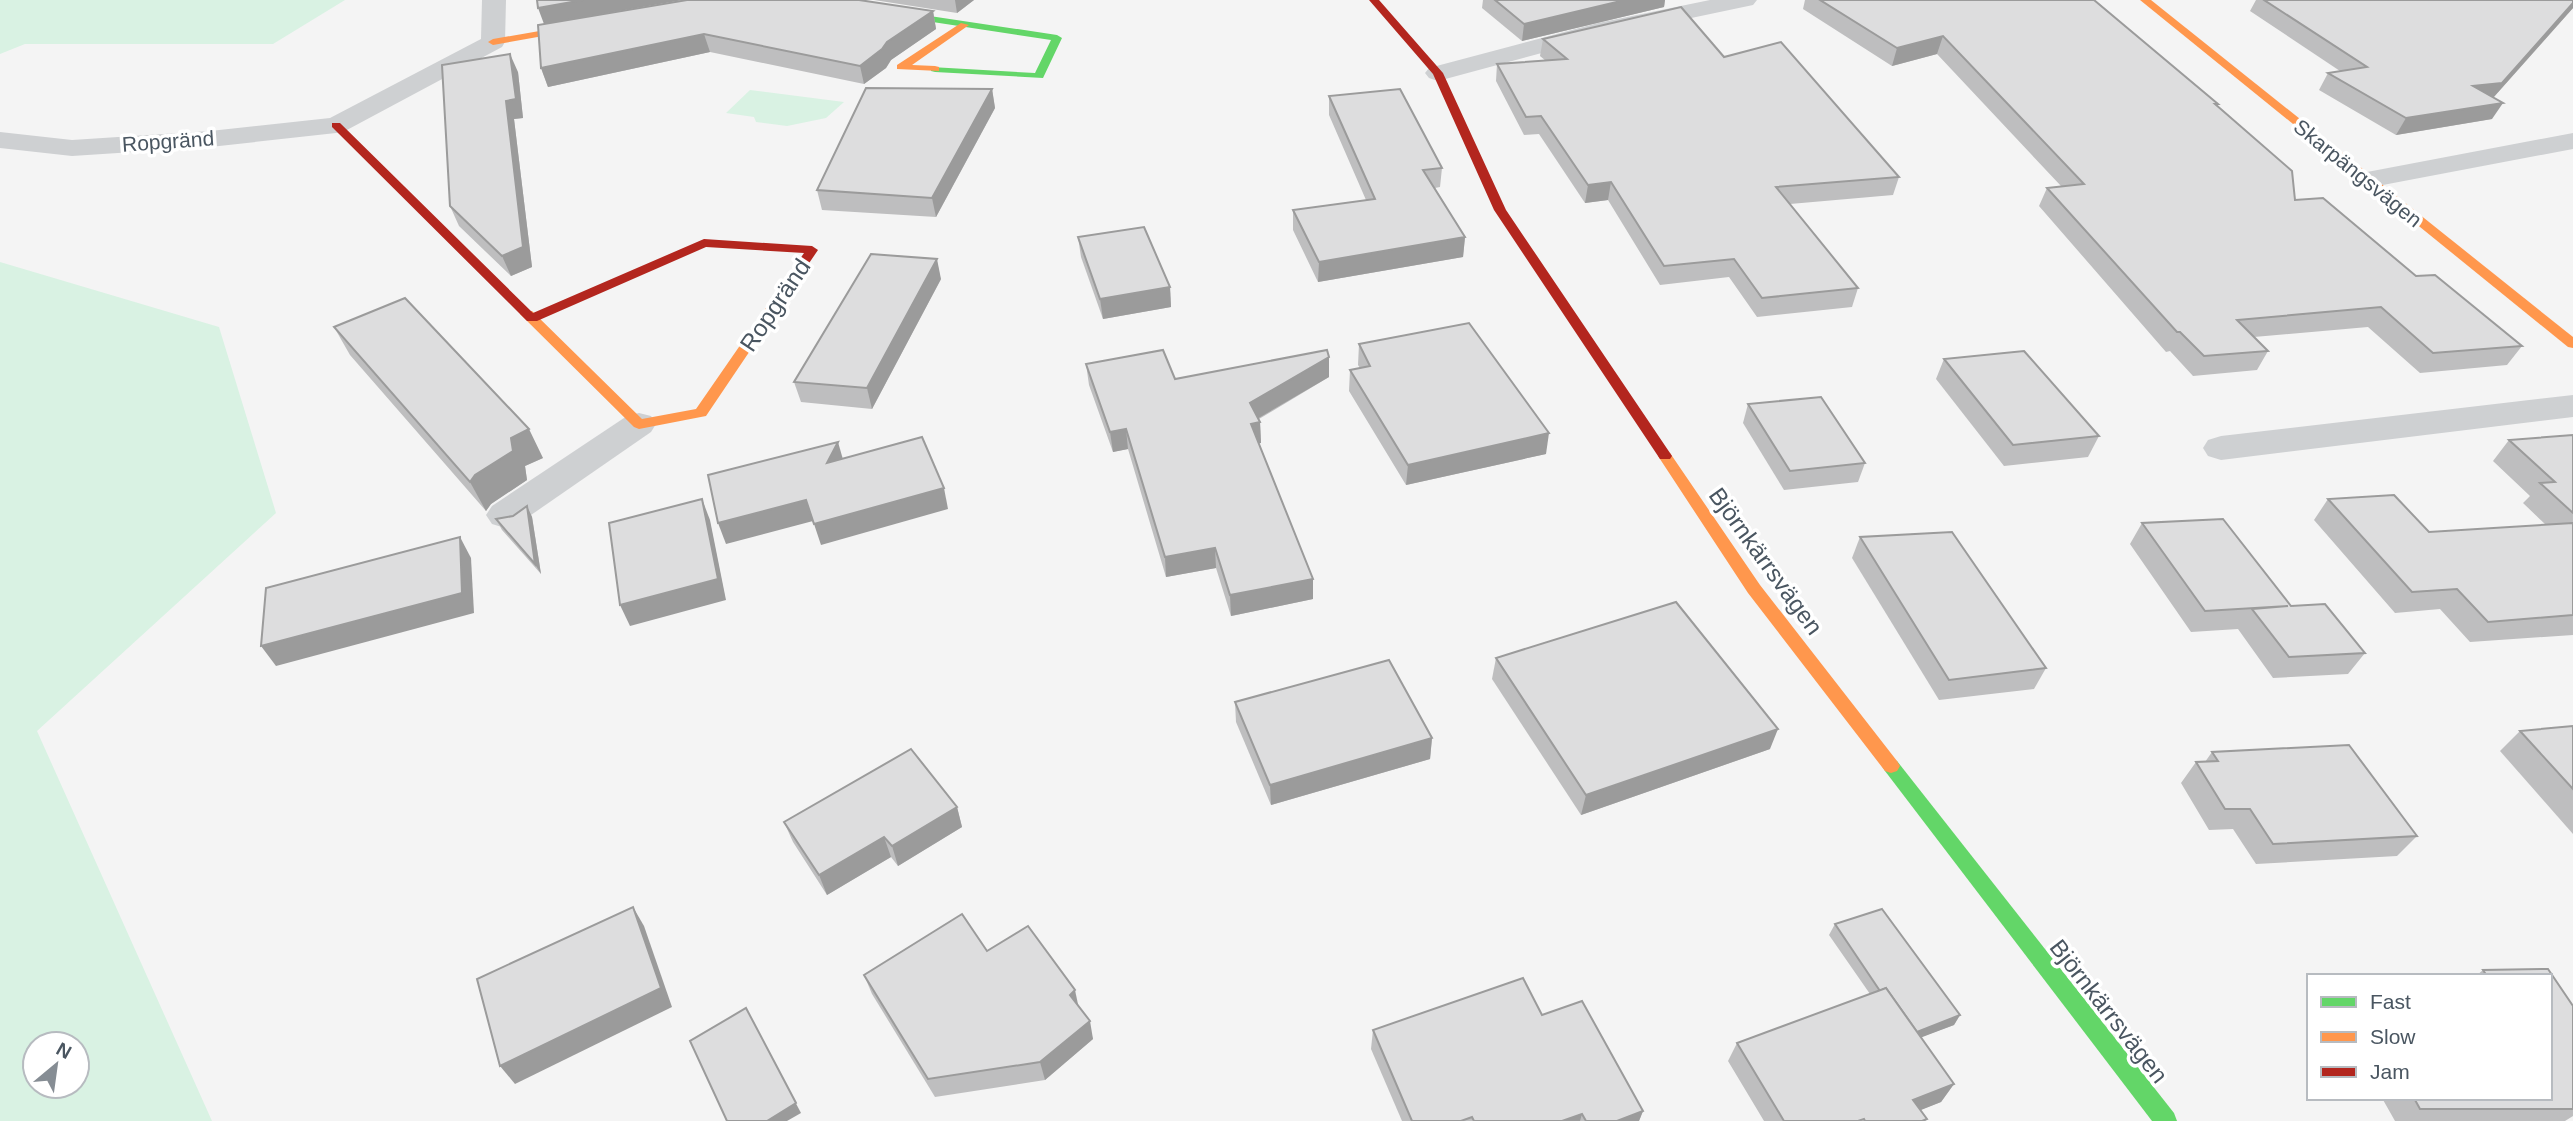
<svg xmlns="http://www.w3.org/2000/svg" width="2573" height="1121" font-family="Arial,sans-serif">
<style>
.green{fill:#d9f2e3;fill-rule:evenodd}
.lines{fill:none;stroke-linecap:round;stroke-linejoin:round}
.street{fill:#ced0d2;fill-rule:evenodd}
.fast{fill:#63d668;fill-rule:evenodd}
.slow{fill:#ff974d;fill-rule:evenodd}
.jam{fill:#b3261e;fill-rule:evenodd}
.wall{fill:#bebebf}
.shaded-wall{fill:#9b9b9b}
.building{fill:#ddddde;stroke:#9b9b9b;stroke-width:2}
.labels{text-anchor:middle;dominant-baseline:central;stroke-width:7;stroke-linejoin:round;paint-order:stroke}
.far-street-label{font-size:21px;fill:#4a5661;stroke:#fff}
.street-label{font-size:24px;fill:#4a5661;stroke:#fff}
</style>
<rect width="100%" height="100%" fill="#f4f4f4"/>
<g class="green">
<polygon points="0,0 345,0 273,44 25,44 0,54"/>
<polygon points="750,90 844,102 826,118 787,126 756,122 754,117 726,113"/>
<path d="M0,262l219,65 57,186 -239,218 175,390h-212zM77,1044v42h-42v-42z"/>
</g>
<g class="lines">
<g class="street">
<polygon points="482,0 506,0 505,42 502,47 345,131 336,133 210,147 72,156 0,148 0,132 72,140 210,131 330,118 481,39"/>
<polygon points="1710,0 1757,0 1753,5 1601,37 1438,81 1429,78 1425,73 1429,68 1598,23"/>
<polygon points="2573,133 2573,149 2367,188 2357,186 2353,180 2357,174 2367,172"/>
<polygon points="2573,395 2573,417 2221,460 2208,456 2203,448 2208,440 2221,436"/>
<polygon points="639,413 651,416 656,424 651,432 518,524 505,528 492,524 486,515 492,506 627,416"/>
</g>
<g class="fast">
<polygon points="883,9 1057,35 1062,38 1043,78 935,72 931,71 931,67 1035,73 1051,40 880,14 880,10"/>
<polygon points="1891,759 1897,761 2174,1113 2177,1121 2152,1121 1885,771 1882,766 1885,761"/>
</g>
<g class="slow">
<polygon points="2140,0 2151,0 2573,337 2573,348 2568,347"/>
<polygon points="591,22 596,25 594,27 493,45 488,42 493,39"/>
<polygon points="961,23 969,25 912,65 935,66 939,67 939,71 897,69 897,65"/>
<polygon points="797,268 803,272 706,416 639,429 634,427 520,314 522,311 532,311 642,419 696,409 793,269"/>
<polygon points="1665,451 1670,453 1760,585 1897,761 1900,766 1897,771 1891,773 1885,771 1748,593 1658,456"/>
</g>
<g class="jam">
<polygon points="1369,0 1379,0 1443,73 1506,210 1670,453 1672,456 1670,459 1660,459 1494,210 1433,74"/>
<polygon points="332,123 340,123 533,313 704,239 812,246 818,250 801,275 797,276 791,272 804,253 706,247 537,321 527,321 332,127"/>
</g>
</g>
<g class="wall">
<polygon points="874,0 974,0 957,13"/>
<polygon points="1483,0 1665,0 1664,7 1522,41 1482,8"/>
<polygon points="1805,0 2094,0 2218,104 2217,107 2295,200 2416,276 2522,346 2507,365 2420,373 2368,327 2254,337 2268,351 2257,370 2193,376 2170,351 2166,352 2039,206 2047,188 2061,186 1937,54 1892,66 1803,9"/>
<polygon points="2256,0 2573,0 2573,8 2493,98 2492,119 2396,135 2319,90 2328,73 2340,71 2250,11"/>
<polygon points="933,11 936,29 891,60 886,68 864,84 710,52 548,87 541,68 538,25"/>
<polygon points="1543,39 1724,57 1899,177 1893,195 1790,204 1858,288 1852,307 1757,317 1729,277 1660,285 1608,200 1585,203 1539,134 1524,135 1496,81 1497,64 1546,61 1540,56"/>
<polygon points="518,72 523,118 514,119 532,267 511,276 459,226 450,206"/>
<polygon points="992,89 995,108 936,217 822,210 817,190"/>
<polygon points="1329,96 1442,168 1440,187 1435,188 1465,237 1463,257 1318,282 1293,230 1293,210 1366,200 1329,115"/>
<polygon points="1078,237 1170,287 1171,307 1103,319 1081,257"/>
<polygon points="941,279 872,409 801,402 794,382"/>
<polygon points="334,327 543,458 525,466 527,480 491,504 486,511 350,355"/>
<polygon points="1359,344 1546,454 1406,485 1349,391 1350,370 1360,368 1358,365"/>
<polygon points="1329,357 1329,377 1259,419 1260,422 1261,443 1259,443 1313,599 1231,616 1216,568 1166,577 1128,449 1113,452 1089,385 1086,364 1175,379"/>
<polygon points="1944,359 2099,436 2088,457 2004,466 1936,379"/>
<polygon points="1748,404 1865,463 1858,482 1784,490 1743,423"/>
<polygon points="2573,435 2573,635 2470,642 2440,609 2395,613 2314,520 2328,499 2429,532 2546,525 2523,503 2530,496 2493,461 2509,440"/>
<polygon points="527,506 532,517 541,574 502,530 496,519 513,516"/>
<polygon points="2142,523 2291,606 2365,653 2348,674 2273,678 2238,629 2191,632 2130,544"/>
<polygon points="1860,537 2046,668 2034,689 1939,700 1852,558"/>
<polygon points="1496,658 1770,749 1581,815 1492,679"/>
<polygon points="1235,702 1432,738 1430,759 1271,805 1236,722"/>
<polygon points="2573,726 2573,834 2500,751 2520,731"/>
<polygon points="2212,752 2417,836 2397,856 2256,864 2233,829 2209,830 2181,783 2196,762 2205,762"/>
<polygon points="957,807 962,827 898,866 891,857 827,895 793,842 784,822"/>
<polygon points="1835,924 1960,1015 1954,1025 1921,1037 1954,1084 1941,1102 1920,1110 1926,1121 1764,1121 1728,1061 1737,1043 1870,994 1829,935"/>
<polygon points="987,951 1079,1006 1093,1039 1045,1080 935,1097 872,994 864,975"/>
<polygon points="2548,969 2573,1006 2573,1116 2565,1121 2395,1121 2382,1098 2550,1098 2550,976 2476,976 2483,970"/>
<polygon points="1542,1015 1643,1111 1639,1121 1402,1121 1371,1049 1373,1030"/>
</g>
<g class="shaded-wall">
<polygon points="583,0 683,0 544,24 538,8"/>
<polygon points="955,0 974,0 957,13"/>
<polygon points="1625,0 1665,0 1664,7 1522,41 1524,24"/>
<polygon points="2573,3 2573,8 2492,99 2473,86"/>
<polygon points="933,11 936,29 891,60 886,68 864,84 860,66 887,42"/>
<polygon points="704,34 710,52 548,87 541,68"/>
<polygon points="1943,36 1937,54 1892,66 1897,48"/>
<polygon points="510,54 518,72 523,118 514,119 532,267 511,276 502,256 506,101"/>
<polygon points="992,89 995,108 936,217 932,198"/>
<polygon points="2503,103 2492,119 2396,135 2406,118"/>
<polygon points="1611,182 1608,200 1585,203 1588,185"/>
<polygon points="1465,237 1463,257 1318,282 1319,262"/>
<polygon points="937,259 941,279 872,409 867,388"/>
<polygon points="1170,287 1171,307 1103,319 1100,299"/>
<polygon points="1329,357 1329,377 1250,423 1250,403"/>
<polygon points="1260,422 1261,443 1251,445 1251,424"/>
<polygon points="529,429 543,458 525,466 527,480 491,504 486,511 470,482 475,475 511,438"/>
<polygon points="1126,429 1128,449 1113,452 1110,432"/>
<polygon points="1549,433 1546,454 1406,485 1408,465"/>
<polygon points="838,442 844,463 827,463"/>
<polygon points="944,488 948,509 821,545 814,524"/>
<polygon points="702,499 710,520 726,600 630,626 620,605"/>
<polygon points="806,500 813,521 726,544 718,523"/>
<polygon points="527,506 532,517 541,574 535,564"/>
<polygon points="460,537 471,558 474,613 276,666 261,646"/>
<polygon points="1215,548 1216,568 1166,577 1165,557"/>
<polygon points="1313,579 1313,599 1231,616 1230,595"/>
<polygon points="1778,729 1770,749 1581,815 1586,795"/>
<polygon points="1432,738 1430,759 1271,805 1270,785"/>
<polygon points="957,807 962,827 898,866 892,846"/>
<polygon points="884,837 891,857 827,895 819,875"/>
<polygon points="633,907 644,926 672,1007 515,1084 500,1066"/>
<polygon points="1075,990 1079,1009 1070,995"/>
<polygon points="1960,1015 1954,1025 1904,1044 1910,1034"/>
<polygon points="751,1018 801,1113 787,1121 767,1121"/>
<polygon points="1090,1021 1093,1039 1045,1080 1040,1062"/>
<polygon points="1954,1084 1941,1102 1901,1118 1913,1100"/>
<polygon points="1643,1111 1639,1121 1617,1121"/>
<polygon points="1582,1114 1580,1121 1562,1121"/>
</g>
<g class="building">
<polygon points="537,0 583,0 538,8"/>
<polygon points="687,0 859,0 933,11 887,42 882,49 860,66 704,34 541,68 538,25"/>
<polygon points="1495,0 1625,0 1524,24"/>
<polygon points="1820,0 2094,0 2218,104 2215,104 2292,171 2295,200 2323,198 2416,276 2435,275 2522,346 2433,353 2381,307 2237,320 2268,351 2204,356 2180,332 2177,332 2047,188 2084,184 1943,36 1897,48"/>
<polygon points="2264,0 2573,0 2573,3 2502,83 2473,86 2503,103 2406,118 2328,73 2367,67"/>
<polygon points="1681,7 1724,57 1781,42 1899,177 1776,187 1858,288 1762,298 1734,259 1664,266 1611,182 1588,185 1541,116 1526,117 1497,64 1567,59 1543,39"/>
<polygon points="510,54 516,99 506,101 523,247 502,256 450,206 442,65"/>
<polygon points="866,88 992,89 932,198 817,190"/>
<polygon points="1400,89 1442,168 1423,170 1465,237 1319,262 1293,210 1375,199 1329,96"/>
<polygon points="1144,227 1170,287 1100,299 1078,237"/>
<polygon points="871,254 937,259 867,388 794,382"/>
<polygon points="405,298 529,429 511,438 513,451 475,475 470,482 334,327"/>
<polygon points="1469,323 1549,433 1408,465 1350,370 1370,366 1359,344"/>
<polygon points="1163,350 1175,379 1327,350 1329,357 1250,403 1260,422 1251,424 1313,579 1230,595 1215,548 1165,557 1126,429 1110,432 1086,364"/>
<polygon points="2024,351 2099,436 2013,445 1944,359"/>
<polygon points="1821,397 1865,463 1790,471 1748,404"/>
<polygon points="2573,435 2573,513 2540,483 2555,482 2509,440"/>
<polygon points="922,437 944,488 814,524 806,500 718,523 708,475 838,442 827,463"/>
<polygon points="2394,495 2429,532 2573,523 2573,615 2488,622 2457,589 2412,592 2328,499"/>
<polygon points="702,499 718,579 620,605 609,523"/>
<polygon points="527,506 535,564 496,519 513,516"/>
<polygon points="2223,519 2291,606 2325,604 2365,653 2289,657 2252,609 2288,606 2205,611 2142,523"/>
<polygon points="1952,532 2046,668 1949,680 1860,537"/>
<polygon points="460,537 462,593 261,646 266,588"/>
<polygon points="1676,602 1778,729 1586,795 1496,658"/>
<polygon points="1389,660 1432,738 1270,785 1235,702"/>
<polygon points="2573,726 2573,789 2520,731"/>
<polygon points="2349,745 2417,836 2273,844 2250,809 2225,809 2196,762 2218,761 2212,752"/>
<polygon points="911,749 957,807 892,846 884,837 819,875 784,822"/>
<polygon points="633,907 661,988 500,1066 477,979"/>
<polygon points="1882,909 1960,1015 1917,1032 1886,988 1880,991 1835,924"/>
<polygon points="962,914 987,951 1028,926 1075,990 1070,995 1090,1021 1040,1062 928,1079 864,975"/>
<polygon points="2548,969 2573,1006 2573,1109 2420,1109 2414,1098 2550,1098 2550,976 2487,976 2483,970"/>
<polygon points="1523,978 1542,1015 1582,1001 1643,1111 1617,1121 1586,1121 1582,1114 1562,1121 1474,1121 1472,1117 1461,1121 1412,1121 1373,1030"/>
<polygon points="1886,988 1954,1084 1913,1100 1927,1119 1922,1121 1865,1121 1864,1119 1858,1121 1784,1121 1737,1043"/>
<polygon points="746,1008 796,1103 767,1121 727,1121 690,1041"/>
</g>
<g class="labels">
<g class="far-street-label">
<text transform="translate(168 141) rotate(-4)">Ropgränd</text>
<text transform="translate(2358 173) rotate(39)">Skarpängsvägen</text>
</g>
<g class="street-label">
<text transform="translate(775 305) rotate(-56)">Ropgränd</text>
<text transform="translate(1766 561) rotate(54)">Björnkärrsvägen</text>
<text transform="translate(2109 1011) rotate(52)">Björnkärrsvägen</text>
</g>
</g>
<rect x="2307" y="974" width="245" height="126" fill="#ffffff" stroke="#b7bbc0" stroke-width="2"/>
<rect x="2321" y="997" width="35" height="10" fill="#63d668" stroke="#b7bbc0" stroke-width="2"/>
<text x="2370" y="1009" font-size="21" fill="#4a5661">Fast</text>
<rect x="2321" y="1032" width="35" height="10" fill="#ff974d" stroke="#b7bbc0" stroke-width="2"/>
<text x="2370" y="1044" font-size="21" fill="#4a5661">Slow</text>
<rect x="2321" y="1067" width="35" height="10" fill="#b3261e" stroke="#b7bbc0" stroke-width="2"/>
<text x="2370" y="1079" font-size="21" fill="#4a5661">Jam</text>
<g transform="translate(56 1065) rotate(29)"><circle r="33" fill="#ffffff" stroke="#b7bbc0" stroke-width="2"/>
<path d="M0-5L12 26L0 18L-12 26Z" fill="#868d94"/>
<text y="-10" font-size="19" font-weight="bold" text-anchor="middle" fill="#4a5661">N</text>
</g>
</svg>
